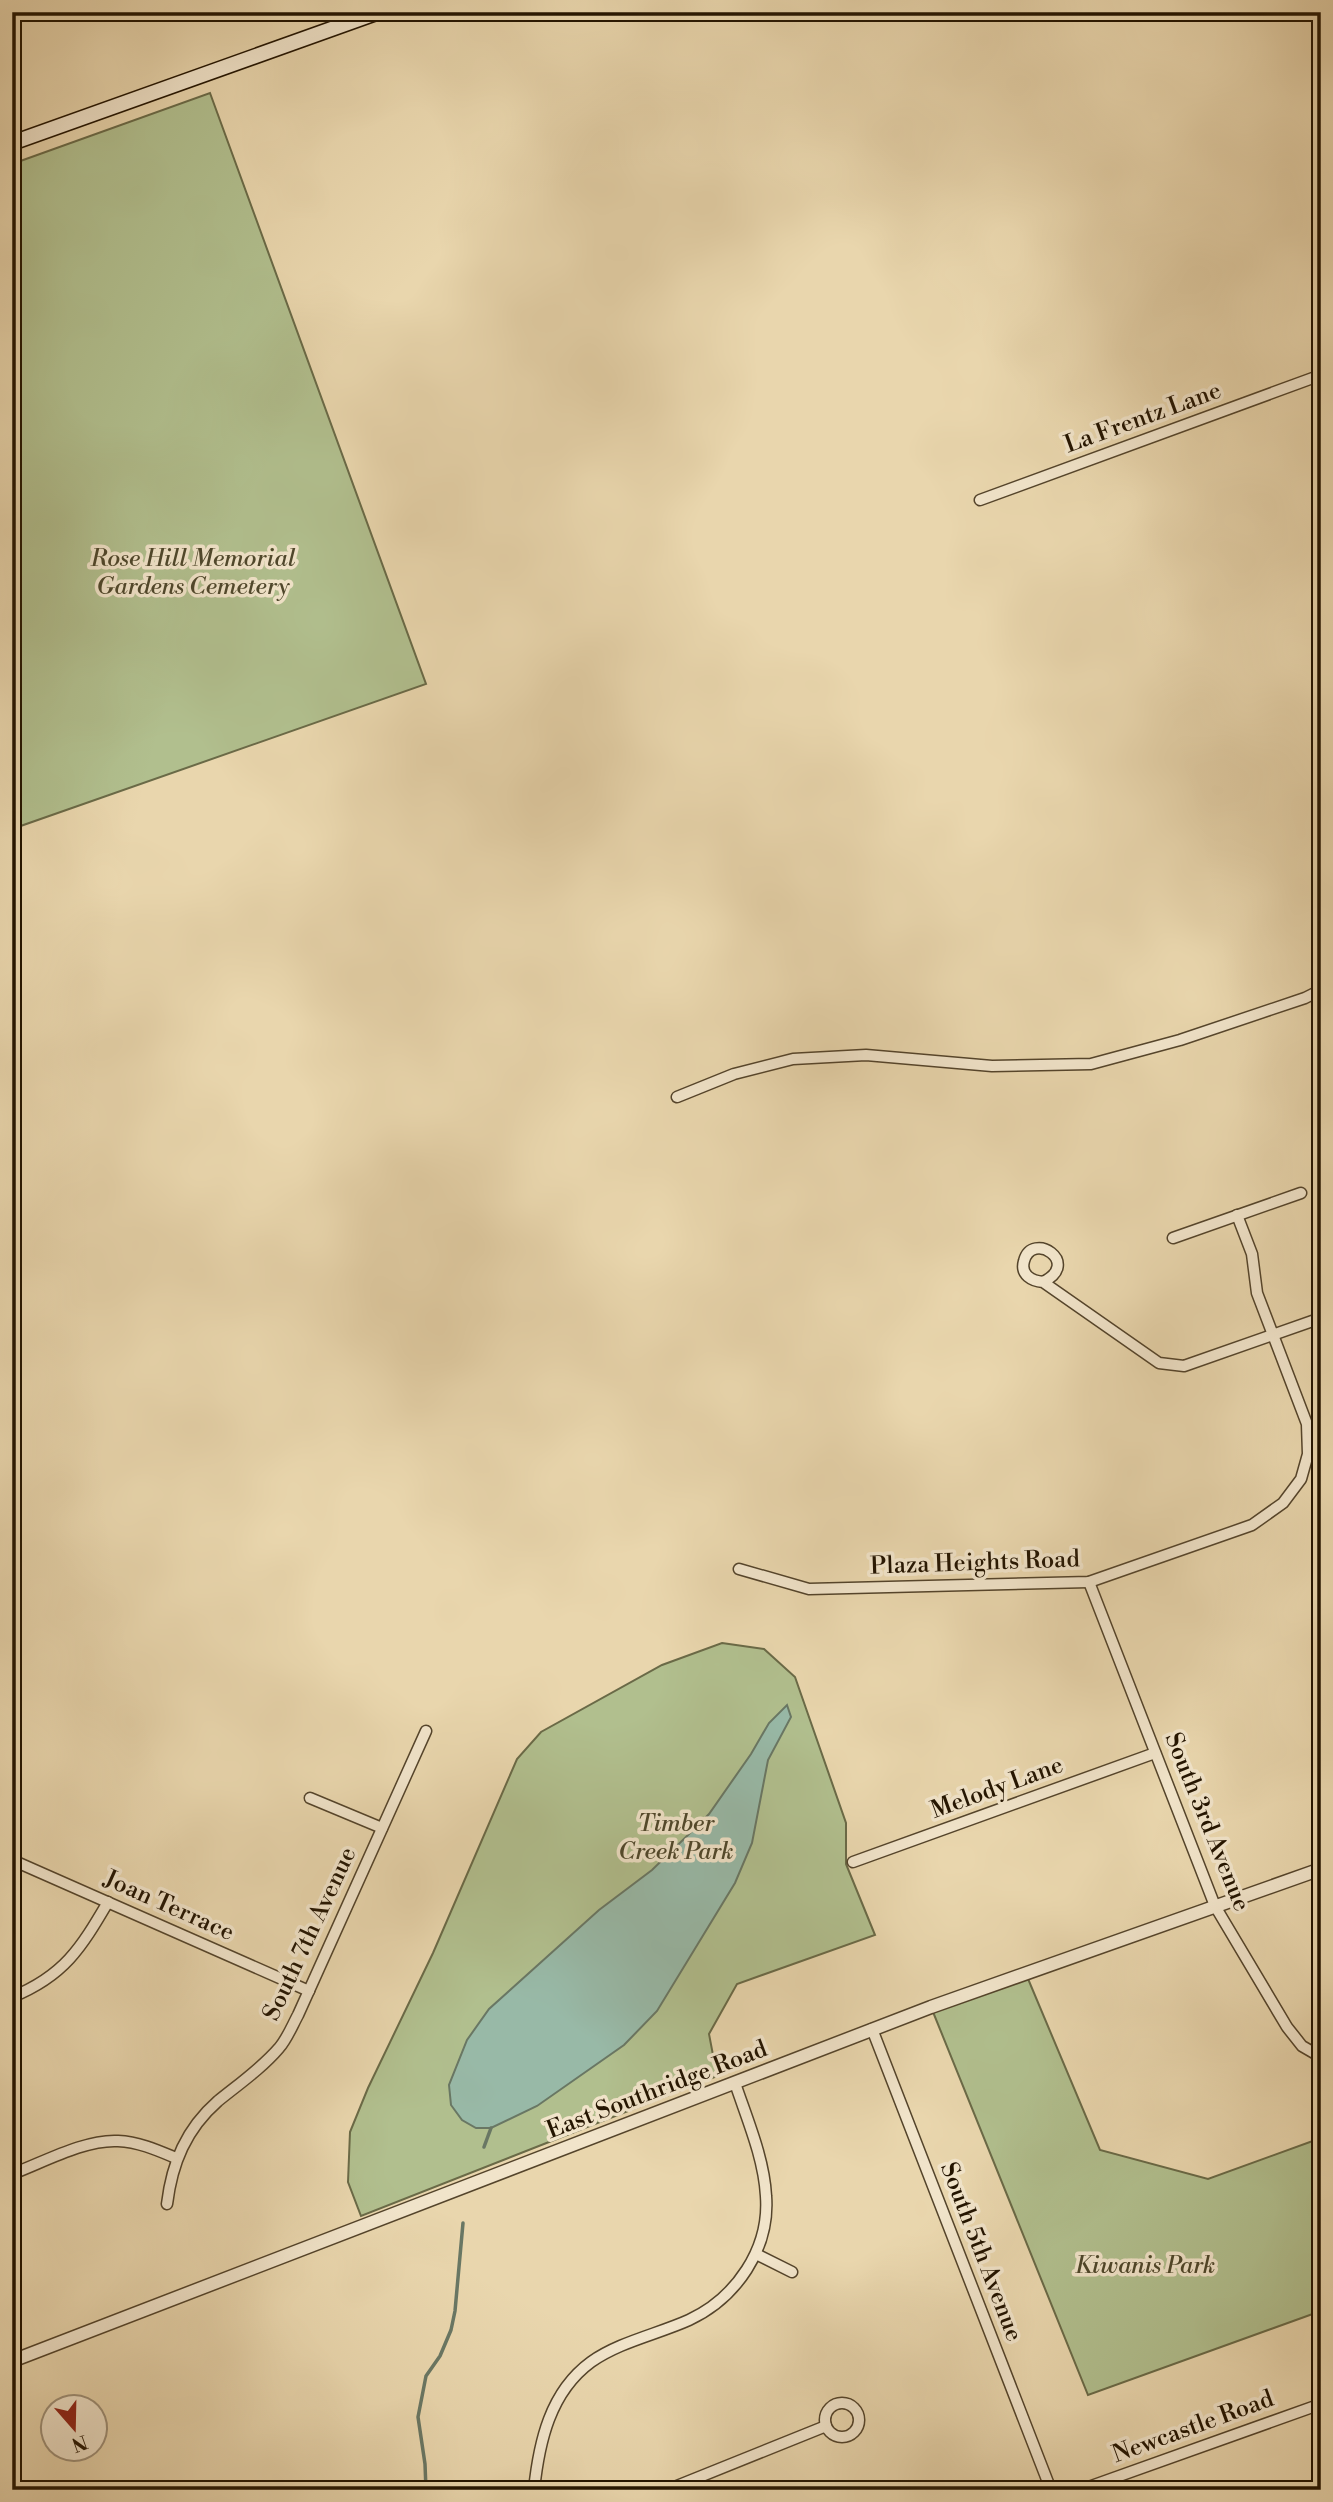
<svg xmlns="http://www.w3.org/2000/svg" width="1333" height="2502" font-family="'Libre Bodoni',serif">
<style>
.green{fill:#b1bf8e;stroke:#6a6a47;stroke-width:2}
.water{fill:#98b9a7;stroke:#697764;stroke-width:2}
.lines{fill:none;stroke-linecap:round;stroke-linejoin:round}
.stream{stroke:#697764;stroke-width:3.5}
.minor-casing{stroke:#54442b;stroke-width:13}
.tertiary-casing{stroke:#54442b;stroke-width:15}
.secondary-casing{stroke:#231400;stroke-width:17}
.minor{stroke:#f1e4ca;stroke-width:10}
.tertiary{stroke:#f1e4ca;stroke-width:12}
.secondary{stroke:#f1e4ca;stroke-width:14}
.labels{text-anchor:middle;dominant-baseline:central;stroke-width:7;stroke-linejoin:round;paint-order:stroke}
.street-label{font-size:24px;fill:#231400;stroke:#f1e4ca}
.park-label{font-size:24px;font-style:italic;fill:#4e472b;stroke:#f1e4ca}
</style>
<rect width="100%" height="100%" fill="#e9d6ad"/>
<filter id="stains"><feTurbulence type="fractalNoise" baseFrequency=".00286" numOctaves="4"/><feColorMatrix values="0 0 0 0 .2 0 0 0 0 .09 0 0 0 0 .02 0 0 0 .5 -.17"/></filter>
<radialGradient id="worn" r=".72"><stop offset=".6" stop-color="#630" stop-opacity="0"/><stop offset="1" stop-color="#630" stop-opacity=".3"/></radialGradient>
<g class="green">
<polygon points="210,93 426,684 12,829 12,164"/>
<polygon points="722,1643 764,1649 795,1677 846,1823 846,1864 875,1935 737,1984 709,2034 717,2076 361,2216 348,2182 350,2132 368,2088 433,1953 517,1759 541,1732 662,1665"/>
<polygon points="1026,1974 1100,2150 1208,2179 1321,2138 1321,2311 1088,2395 931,2007"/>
</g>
<polygon class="water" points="787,1705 791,1717 768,1760 752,1843 735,1883 657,2011 624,2045 537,2106 491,2128 476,2128 462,2120 451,2105 449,2085 467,2040 489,2009 599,1910 652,1870 688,1835 709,1814 751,1754 769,1723"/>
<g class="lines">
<g class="stream">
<polyline points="484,2147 491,2128"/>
<polyline points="426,2490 425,2464 418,2417 426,2376 440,2356 451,2330 455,2311 463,2223"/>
</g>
<g class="minor-casing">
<g id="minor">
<polyline points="980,500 1321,375"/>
<polyline points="677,1097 734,1074 793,1059 866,1055 992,1066 1091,1064 1180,1040 1305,998 1321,990"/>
<polyline points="1173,1238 1301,1193"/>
<path d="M1043,1282c39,-19 -11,-52 -19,-21 -4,14 8,20 19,21l116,81 25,3 137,-48"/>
<polyline points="739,1569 809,1589 1089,1582 1252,1525 1283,1503 1301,1479 1308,1454 1307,1424 1257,1293 1252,1254 1237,1215"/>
<polyline points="1089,1582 1215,1906 1287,2027 1302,2046 1321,2057"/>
<polyline points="310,1798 382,1828"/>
<polyline points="12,1860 309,1991"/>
<polyline points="853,1862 1155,1753"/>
<path d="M12,1997c52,-21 69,-49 96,-95"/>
<polyline points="872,2029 1051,2490"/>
<path d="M12,2174c30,-11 73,-35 106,-33 21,1 39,9 58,17"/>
<path d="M167,2204c5,-41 19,-75 51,-103 21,-17 44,-33 61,-53 8,-9 13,-22 19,-33l128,-284"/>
<polyline points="756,2254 792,2272"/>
<circle cx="842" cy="2420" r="17"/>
<path d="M534,2490c5,-48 16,-98 57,-128 28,-20 67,-28 98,-42 47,-22 81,-71 77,-124 -2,-38 -19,-77 -31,-113"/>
<polyline points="667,2490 826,2426"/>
<polyline points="1080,2490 1321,2404"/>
</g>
</g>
<g class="tertiary-casing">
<polyline id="tertiary" points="12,2361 931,2007 1321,1869"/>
</g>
<g class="secondary-casing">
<polyline id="secondary" points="12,143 379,12"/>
</g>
<use href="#minor" class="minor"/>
<use href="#tertiary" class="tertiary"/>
<use href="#secondary" class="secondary"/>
</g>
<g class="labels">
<g class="street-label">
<text transform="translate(1143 418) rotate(-20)">La Frentz Lane</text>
<text transform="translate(975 1563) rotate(-2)">Plaza Heights Road</text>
<text transform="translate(997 1788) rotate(-20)">Melody Lane</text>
<text transform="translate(1207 1822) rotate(68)">South 3rd Avenue</text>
<text transform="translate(169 1906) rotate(24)">Joan Terrace</text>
<text transform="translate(310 1934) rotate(-65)">South 7th Avenue</text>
<text transform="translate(657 2090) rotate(-21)">East Southridge Road</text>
<text transform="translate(981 2252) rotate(69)">South 5th Avenue</text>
<text transform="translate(1193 2427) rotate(-20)">Newcastle Road</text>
</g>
<g class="park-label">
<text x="193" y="559">Rose Hill Memorial<tspan x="193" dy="28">Gardens Cemetery</tspan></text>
<text x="676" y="1824">Timber<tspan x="676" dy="28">Creek Park</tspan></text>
<text x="1145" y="2266">Kiwanis Park</text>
</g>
</g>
<rect width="1333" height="2502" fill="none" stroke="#e9d6ad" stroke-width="42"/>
<rect x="14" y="14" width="1305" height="2474" fill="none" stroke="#231400" stroke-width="3.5"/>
<rect x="21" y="21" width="1291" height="2460" fill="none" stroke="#231400" stroke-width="2"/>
<g transform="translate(74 2428) rotate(160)"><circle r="33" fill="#f1e4ca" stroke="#9f9179" stroke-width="2"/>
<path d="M0-5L12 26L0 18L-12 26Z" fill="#8f2418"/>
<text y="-10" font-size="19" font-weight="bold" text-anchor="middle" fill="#231400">N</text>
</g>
<rect width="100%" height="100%" filter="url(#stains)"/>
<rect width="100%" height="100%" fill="url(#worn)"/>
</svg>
